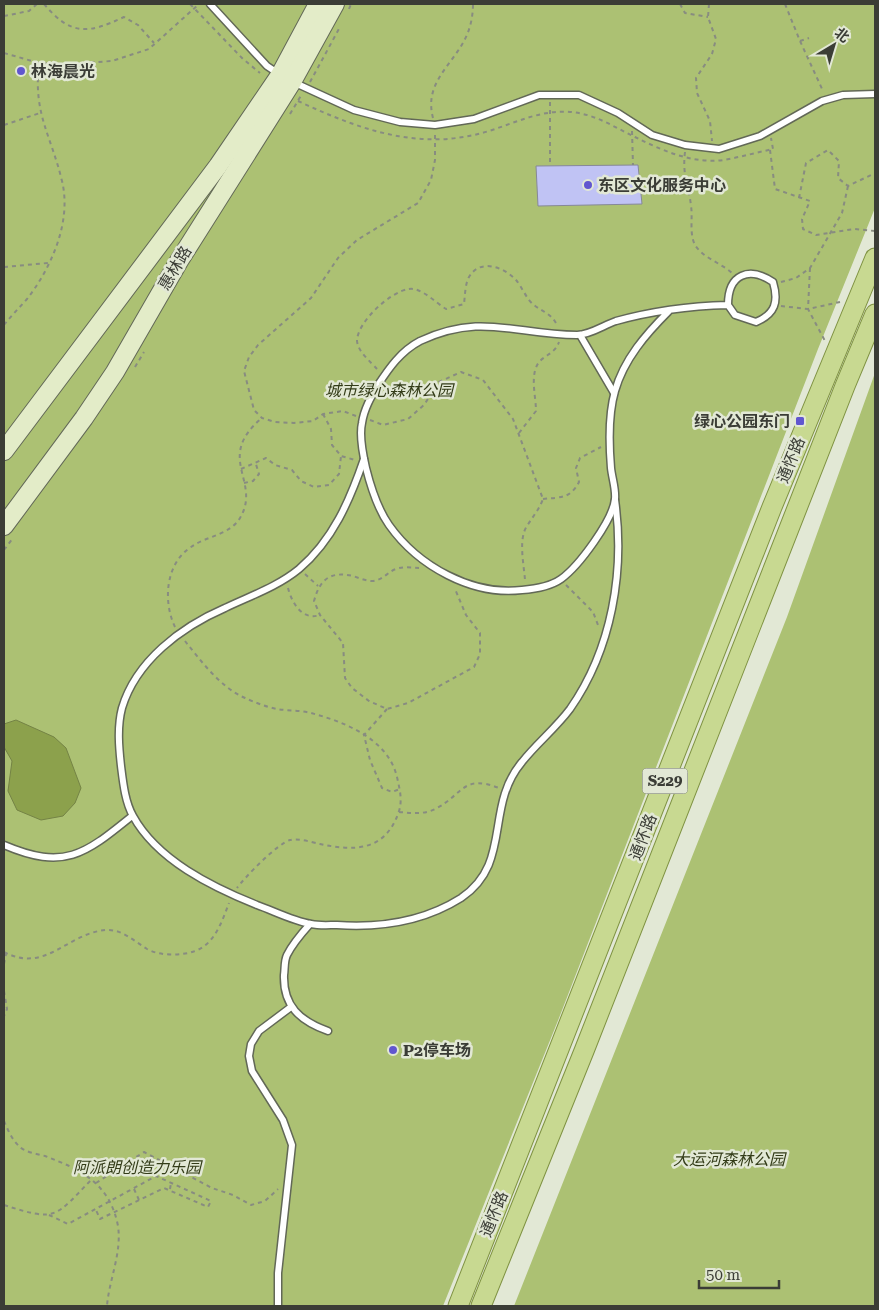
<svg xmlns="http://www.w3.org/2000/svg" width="879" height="1310" font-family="'Roboto Serif','Noto Sans SC',serif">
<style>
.green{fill:#acc173}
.water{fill:#8ca14c;stroke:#748345}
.building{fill:#c0c3f4;stroke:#868899}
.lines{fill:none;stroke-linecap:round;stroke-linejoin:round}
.lane-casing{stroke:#626857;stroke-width:9}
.secondary-casing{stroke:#626857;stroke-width:20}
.primary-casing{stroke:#7f9242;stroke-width:21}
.path{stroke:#888c80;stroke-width:2;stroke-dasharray:4 4;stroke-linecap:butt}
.lane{stroke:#fff;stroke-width:6}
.secondary{stroke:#e3ecc8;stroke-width:18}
.primary{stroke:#c8d991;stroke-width:19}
.path-bridge{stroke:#888c80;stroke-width:2;stroke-dasharray:4 4;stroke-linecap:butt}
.poi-dot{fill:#6156cf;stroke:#e2e8d5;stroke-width:2}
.labels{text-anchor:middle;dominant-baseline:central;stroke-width:5;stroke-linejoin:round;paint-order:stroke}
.shield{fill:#e2e8d5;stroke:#6d7066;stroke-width:1}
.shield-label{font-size:15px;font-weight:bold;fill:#3b3d36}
.poi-label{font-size:16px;font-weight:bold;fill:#3b3d36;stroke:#e2e8d5;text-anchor:start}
.street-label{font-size:16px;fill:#3b3d36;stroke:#e2e8d5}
.park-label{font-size:16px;font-style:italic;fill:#333c18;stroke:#e2e8d5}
</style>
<rect width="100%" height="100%" fill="#e2e8d5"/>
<g class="green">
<polygon points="4,4 875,4 875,208 818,349 559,1018 443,1306 4,1306"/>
<polygon points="875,373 875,1306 514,1306 787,617"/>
</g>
<polygon class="water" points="16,720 54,737 66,748 81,788 75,803 63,816 41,820 17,810 8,791 12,761 4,747 4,724"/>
<polygon class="building" points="638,165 642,204 538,206 536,166"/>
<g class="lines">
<g class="lane-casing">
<g id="lane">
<polyline points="210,4 267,66 279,74"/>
<polyline points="293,82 354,110 400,122 435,125 474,119 539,95 579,95 618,113 652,135 685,145 719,149 760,136 822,101 843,95 875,94"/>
<path d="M669,311c-23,23 -45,48 -54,80 -7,24 -6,53 -4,77 1,10 5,21 4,31 -2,21 -36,67 -54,80 -10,7 -26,10 -39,11 -50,6 -104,-24 -133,-65 -12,-17 -18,-37 -23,-57 -3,-13 -7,-32 -4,-45 2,-14 9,-26 16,-38 11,-17 23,-34 42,-44 62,-29 96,-6 157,-6 13,0 27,-10 39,-14 36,-10 74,-15 112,-16l7,10 21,7c19,-8 23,-20 17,-40 -24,-16 -45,-8 -45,23"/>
<polyline points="580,335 614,393"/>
<path d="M364,459c-14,41 -31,81 -65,110 -22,18 -49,27 -74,39 -44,19 -89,53 -103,100 -5,19 -3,40 -1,58 2,16 4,36 12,50 24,44 79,71 124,89 17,6 36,16 54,19 9,2 18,1 26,1 44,3 86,-3 124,-27 52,-35 23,-91 61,-136 15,-19 33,-33 48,-53 42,-60 55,-138 45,-209"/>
<path d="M4,845c61,26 81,9 128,-29"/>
<path d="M310,924c-9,10 -17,19 -23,31 -3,6 -2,14 -3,20 -1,31 16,46 44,56"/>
<polyline points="278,1306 278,1273 292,1145 283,1120 252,1071 249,1056 251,1044 259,1031 291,1007"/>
</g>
</g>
<g class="secondary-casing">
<g id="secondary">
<polyline points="4,451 218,166 280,75 318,4"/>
<polyline points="4,526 84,418 115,372 179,261 292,82 335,4"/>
</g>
</g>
<g class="primary-casing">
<g id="primary">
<polyline points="458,1306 772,507 875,258"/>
<polyline points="481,1306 584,1051 845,386 875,314"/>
</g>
</g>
<g class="path">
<path d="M44,4c27,32 44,30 80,13l14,8 16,18"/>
<polyline points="190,4 243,59 260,73"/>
<polyline points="680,4 685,13 708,17"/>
<polyline points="709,4 708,17 716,39 712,54 696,78 697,93 710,121 712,141"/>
<polyline points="785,4 800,41 823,91"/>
<polyline points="349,9 351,4"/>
<polyline points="4,16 29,11 37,4"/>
<polyline points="800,41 809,38"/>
<polyline points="4,53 39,63 68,64 112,61 149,49 199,4"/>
<polyline points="310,82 340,27"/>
<path d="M298,101c54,25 110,47 171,35 39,-7 72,-32 114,-22 18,4 35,15 52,23 28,14 62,29 94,22 15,-3 30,-7 44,-10l-2,-11"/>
<polyline points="550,102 550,165"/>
<polyline points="290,114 302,94"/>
<path d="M433,118c-9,-34 17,-51 31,-77 6,-11 9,-24 9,-37"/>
<polyline points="4,125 40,113"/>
<polyline points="632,131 633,165"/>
<polyline points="770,150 775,189 810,201 802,219 803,229 816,235 854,229 875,231"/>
<path d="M685,152c-3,24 4,34 6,54 2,12 -2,27 4,39 8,13 26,18 37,28"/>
<polyline points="799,198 806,163 828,150 839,161 838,178 848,186 871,175 875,175"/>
<polyline points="4,267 48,263"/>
<polyline points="810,268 808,309 825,341"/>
<polyline points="781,282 796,278 810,268 842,213 848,186"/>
<polyline points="781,306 808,309 840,302"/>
<path d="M4,325c7,-9 15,-17 23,-26 24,-31 45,-77 35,-118 -11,-46 -29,-67 -23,-118"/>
<polyline points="135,367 144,352"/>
<path d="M377,369c-6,-7 -19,-17 -20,-28 0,-19 34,-50 52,-52 12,-2 27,14 37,20l18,-5c1,-8 1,-20 5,-27 11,-19 35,-10 47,3 6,7 11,20 18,25 9,7 18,9 23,20"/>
<polyline points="323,414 331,429 332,445 341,456 355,460"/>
<polyline points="356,416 343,411 323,414 313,421 294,423 275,422 262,418 254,410 244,371 249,357 258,345 311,298 338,258 357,240 418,203 431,180 435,160 435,132"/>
<path d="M370,420l13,5 25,-6 16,-14 15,-23 22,-10 22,8 30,39 30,80c-4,11 -10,17 -16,27 -9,13 -3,39 -2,54"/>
<path d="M519,433l17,-22c0,-15 -7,-38 4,-50 7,-7 15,-8 19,-19"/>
<polyline points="241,469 266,458 275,465 292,470 301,481 314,487 329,485 339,474 341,456"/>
<polyline points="244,483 253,481 259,474 255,461"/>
<path d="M543,499c18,-2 27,0 36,-17l-3,-14 4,-10 21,-11"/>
<polyline points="4,550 13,538"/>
<path d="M419,568c-7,0 -15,-2 -23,1 -9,3 -12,11 -24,12 -6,0 -13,-3 -19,-5 -23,-5 -33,3 -39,25l6,14 23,28 2,35 7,10 17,13 18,8 21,-6 66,-36 6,-13v-21l-14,-18 -11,-26"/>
<polyline points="305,574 318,586"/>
<polyline points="566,585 593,612 598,625"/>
<path d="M288,588c4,15 14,33 32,27"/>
<path d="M175,627c-12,-25 -10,-63 16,-80 15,-11 39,-12 49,-29 22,-37 -26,-60 22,-100"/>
<path d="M185,641c16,20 35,46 60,57 9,4 21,9 32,11 11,2 23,1 34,4 34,9 77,26 86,64 3,14 6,24 1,37 -14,38 -45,37 -78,30 -9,-2 -22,-6 -30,-4 -13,4 -45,37 -53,48"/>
<polyline points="387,709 364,735 370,760 382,788 392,792 400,789"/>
<path d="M399,812c13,1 26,3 38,-4 26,-14 26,-34 62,-20"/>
<path d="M4,952c42,22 63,-19 102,-22 16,-1 28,11 41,19 12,7 35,7 48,2 20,-7 27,-30 34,-48"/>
<polyline points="4,964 6,954"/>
<polyline points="4,991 7,1009 4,1016"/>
<path d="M4,1121c4,9 8,19 16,26 5,5 17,7 25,9 37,14 65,28 73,70 4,27 -9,54 -11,80"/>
<polyline points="96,1183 144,1152 212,1188 233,1195 251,1205 265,1201 278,1189"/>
<polyline points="134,1189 139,1200"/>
<polyline points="170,1189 171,1183"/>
<path d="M4,1205c53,17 50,13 88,-26"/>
</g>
<use href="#lane" class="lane"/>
<use href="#secondary" class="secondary"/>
<use href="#primary" class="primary"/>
<polyline class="path-bridge" points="49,1215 68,1224 156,1176 211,1201 208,1207 164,1188 100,1219 96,1210"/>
</g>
<g class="poi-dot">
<circle cx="21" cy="71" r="5"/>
<circle cx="588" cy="185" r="5"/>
<rect x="795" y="416" width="10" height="10" rx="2.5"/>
<circle cx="393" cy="1050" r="5"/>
</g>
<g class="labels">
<rect class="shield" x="642.5" y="768.5" width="45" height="25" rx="4"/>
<g class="shield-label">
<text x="665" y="781">S229</text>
</g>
<g class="poi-label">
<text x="31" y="71">林海晨光</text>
<text x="598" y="185">东区文化服务中心</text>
<text x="790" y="421" text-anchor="end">绿心公园东门</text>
<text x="403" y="1050">P2停车场</text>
</g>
<g class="street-label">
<text transform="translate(175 268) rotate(-59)">惠林路</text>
<text transform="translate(791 460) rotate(-68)">通怀路</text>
<text transform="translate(643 837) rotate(-69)">通怀路</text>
<text transform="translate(494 1214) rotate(-68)">通怀路</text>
</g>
<g class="park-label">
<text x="389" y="390">城市绿心森林公园</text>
<text x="729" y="1159">大运河森林公园</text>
<text x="137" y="1167">阿派朗创造力乐园</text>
</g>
</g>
<rect width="879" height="1310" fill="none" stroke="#3b3d36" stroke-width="10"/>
<g transform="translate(834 45) rotate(38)" stroke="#e2e8d5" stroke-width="4" paint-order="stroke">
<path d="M0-4L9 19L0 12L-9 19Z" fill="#3b3d36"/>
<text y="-8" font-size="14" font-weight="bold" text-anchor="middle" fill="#3b3d36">北</text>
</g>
<path d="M699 1280v8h80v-8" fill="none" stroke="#3b3d36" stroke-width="2.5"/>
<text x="706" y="1280" font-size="15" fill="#3b3d36" stroke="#e2e8d5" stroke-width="4" paint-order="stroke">50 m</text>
</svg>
